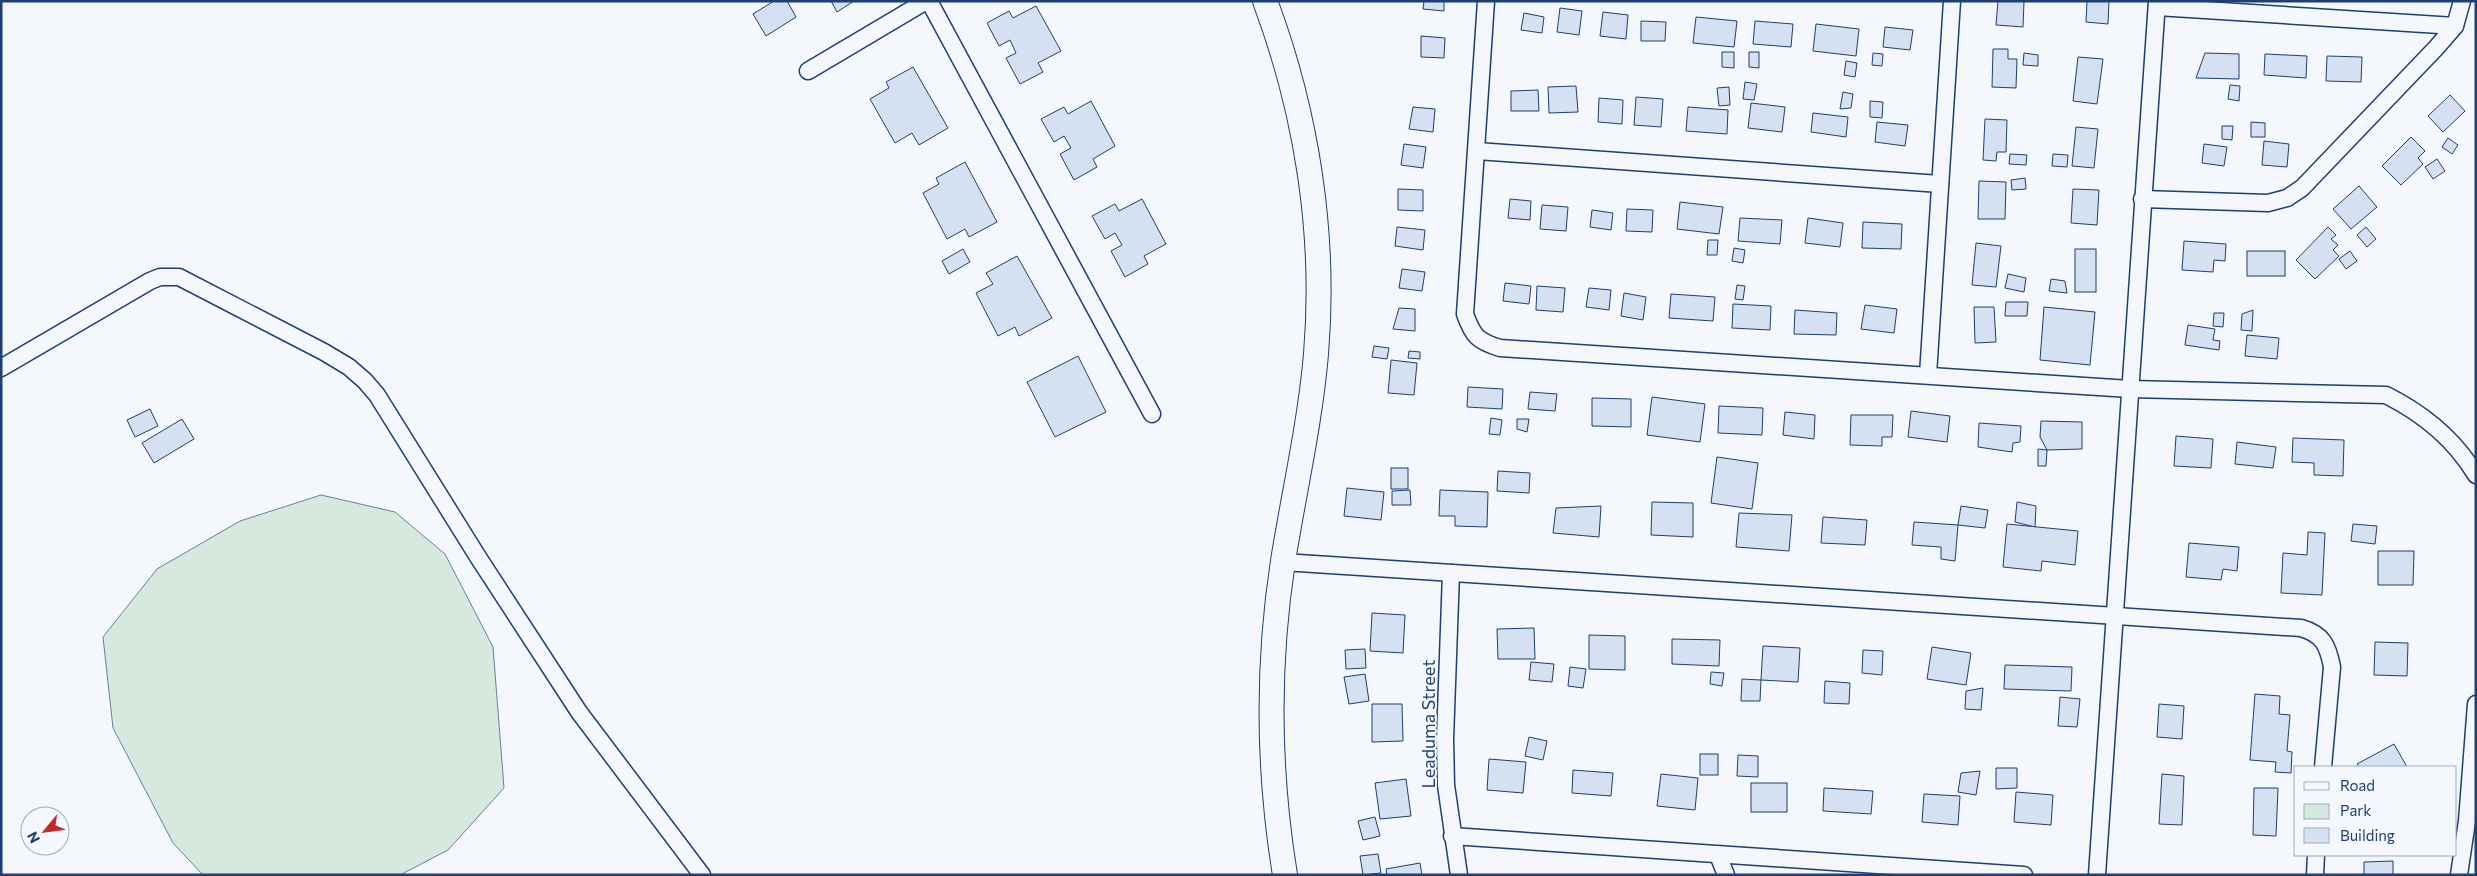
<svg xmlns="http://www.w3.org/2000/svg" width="2477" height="876" font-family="Commissioner,sans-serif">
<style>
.green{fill:#d7e8df;stroke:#687fa3}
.building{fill:#d5e0f0;stroke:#1d3f73}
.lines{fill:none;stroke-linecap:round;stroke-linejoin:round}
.minor-casing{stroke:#1d3f73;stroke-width:19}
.secondary-casing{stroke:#1d3f73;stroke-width:26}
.minor{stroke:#f4f7fb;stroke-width:16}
.secondary{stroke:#f4f7fb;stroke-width:24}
.labels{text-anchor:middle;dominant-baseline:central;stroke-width:4;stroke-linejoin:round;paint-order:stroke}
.street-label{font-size:18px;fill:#1d3f73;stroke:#f4f7fb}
</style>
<rect width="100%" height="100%" fill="#f4f7fb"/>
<polygon class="green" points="321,495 395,512 445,554 493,647 504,788 448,850 400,875 203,875 173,843 113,728 103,637 157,569 240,521"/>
<g class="building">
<polygon points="774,1 787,1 796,17 766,36 753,14"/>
<polygon points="831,1 854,1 837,12"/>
<polygon points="1424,1 1444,1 1444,11 1423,9"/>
<polygon points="1998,1 2024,1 2023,27 1996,25"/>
<polygon points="2087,1 2109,1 2108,24 2086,22"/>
<polygon points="1036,6 1061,51 1038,63 1043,72 1020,84 1006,58 1016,53 1010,40 999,46 987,23 1009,11 1013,18"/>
<polygon points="1560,8 1582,11 1579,35 1557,32"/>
<polygon points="1603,12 1628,15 1626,39 1600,36"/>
<polygon points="1524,13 1544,17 1542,33 1521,30"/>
<polygon points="1696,17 1737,21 1734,47 1693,43"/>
<polygon points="1641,21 1666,22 1665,41 1641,41"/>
<polygon points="1755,21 1793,24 1791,47 1753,44"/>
<polygon points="1816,24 1859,29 1856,56 1813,51"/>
<polygon points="1885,27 1913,30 1910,50 1883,47"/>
<polygon points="1421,36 1445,38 1444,58 1421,57"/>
<polygon points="1993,49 2008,49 2008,59 2017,59 2016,88 1992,87"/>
<polygon points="1722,52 1734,52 1734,68 1722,67"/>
<polygon points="1749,52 1759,52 1759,68 1749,67"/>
<polygon points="1873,53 1883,54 1882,66 1872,65"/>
<polygon points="2024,53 2038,55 2038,66 2023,65"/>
<polygon points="2205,53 2239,54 2239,79 2196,78"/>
<polygon points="2265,54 2307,56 2306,78 2264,75"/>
<polygon points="2327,56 2362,57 2361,82 2326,81"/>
<polygon points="2078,57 2103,59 2097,104 2073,101"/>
<polygon points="1846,61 1857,63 1855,77 1844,75"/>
<polygon points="913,67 948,128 919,145 912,133 895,143 870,99 889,88 886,82"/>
<polygon points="1745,82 1757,84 1754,100 1743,99"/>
<polygon points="2230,85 2240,86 2239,101 2228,99"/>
<polygon points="1576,86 1578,112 1549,113 1548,87"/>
<polygon points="1729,87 1730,105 1719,106 1717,88"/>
<polygon points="1538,90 1539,111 1511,111 1511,91"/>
<polygon points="1843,92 1853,94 1851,108 1840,109"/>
<polygon points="2450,95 2465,111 2443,132 2428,116"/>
<polygon points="1636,97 1663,99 1661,127 1634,125"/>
<polygon points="1599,98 1623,100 1622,124 1598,122"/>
<polygon points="1091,101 1115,146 1093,159 1097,167 1074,180 1060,154 1071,148 1064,136 1054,142 1041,119 1064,107 1068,114"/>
<polygon points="1870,101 1883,102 1882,118 1870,117"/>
<polygon points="1751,103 1785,107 1782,132 1748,128"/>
<polygon points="1413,107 1435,109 1433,132 1409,129"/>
<polygon points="1688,107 1728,110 1727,134 1686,131"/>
<polygon points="1813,113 1848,117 1846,137 1811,132"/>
<polygon points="1985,119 2007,120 2006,152 1997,152 1996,161 1983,160"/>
<polygon points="1877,122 1908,125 1905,146 1875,142"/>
<polygon points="2251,122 2265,123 2265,137 2251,137"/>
<polygon points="2222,126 2233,126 2232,140 2222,139"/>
<polygon points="2076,127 2098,129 2094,168 2072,166"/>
<polygon points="2411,137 2425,151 2418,158 2423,164 2401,185 2382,166"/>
<polygon points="2448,138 2458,145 2452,154 2442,147"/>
<polygon points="2264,141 2289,144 2287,167 2262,165"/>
<polygon points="1404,144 1426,147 1423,168 1401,165"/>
<polygon points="2204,144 2227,147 2224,166 2202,163"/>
<polygon points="2010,154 2027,155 2026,165 2009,164"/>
<polygon points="2053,154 2068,155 2067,167 2052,166"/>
<polygon points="2437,159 2445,171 2433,179 2425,167"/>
<polygon points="965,162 997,222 969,237 965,229 947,239 923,193 939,184 936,178"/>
<polygon points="2025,178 2026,189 2012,190 2011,180"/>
<polygon points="1979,181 2006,182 2005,219 1978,219"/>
<polygon points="2359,186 2377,207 2351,229 2333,209"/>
<polygon points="1398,189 1423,190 1423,211 1398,210"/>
<polygon points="2073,189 2099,190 2097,225 2071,223"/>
<polygon points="1142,199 1166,244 1144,256 1148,264 1125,277 1111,251 1122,245 1115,233 1105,239 1092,216 1115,204 1119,211"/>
<polygon points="1510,199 1531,201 1530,220 1508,218"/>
<polygon points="1680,202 1723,207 1719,234 1677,229"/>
<polygon points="1542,205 1568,207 1566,231 1540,229"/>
<polygon points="1627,209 1653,210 1652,232 1626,231"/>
<polygon points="1592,210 1613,213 1611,230 1590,227"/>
<polygon points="1740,218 1782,220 1780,244 1738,241"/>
<polygon points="1808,218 1843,223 1840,247 1805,243"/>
<polygon points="1863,222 1902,224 1901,249 1862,248"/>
<polygon points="1397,227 1425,230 1423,250 1395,246"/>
<polygon points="2328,227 2336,235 2331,239 2338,245 2333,250 2339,256 2315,279 2296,260"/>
<polygon points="2366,227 2376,239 2367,247 2357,235"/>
<polygon points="1708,240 1718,240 1717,255 1707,255"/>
<polygon points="2184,241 2226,244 2225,261 2214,260 2213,272 2182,270"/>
<polygon points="1976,243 2001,246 1996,287 1972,285"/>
<polygon points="1734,248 1745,250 1743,263 1732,261"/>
<polygon points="963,249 970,262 949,274 942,261"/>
<rect x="2075" y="249" width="21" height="43"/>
<rect x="2247" y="251" width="38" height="25"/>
<polygon points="2350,251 2357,261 2346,269 2339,259"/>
<polygon points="1017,256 1052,318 1019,336 1015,327 998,336 976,293 993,284 986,273"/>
<polygon points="1402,269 1425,272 1422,291 1399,288"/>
<polygon points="2008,274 2026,278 2024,292 2005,288"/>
<polygon points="2051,279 2065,281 2067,293 2049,291"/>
<polygon points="1505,283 1531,286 1529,304 1503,301"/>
<polygon points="1737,285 1745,286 1743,300 1735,299"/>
<polygon points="1537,286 1565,288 1563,312 1536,310"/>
<polygon points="1589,288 1611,290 1609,310 1586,307"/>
<polygon points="1624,293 1646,297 1643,320 1621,316"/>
<polygon points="1671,294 1715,297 1713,321 1669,318"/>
<polygon points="2006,302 2028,302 2027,316 2005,316"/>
<polygon points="1733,304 1771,306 1770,330 1732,328"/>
<polygon points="1865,305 1897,309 1894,333 1861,329"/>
<polygon points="1974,307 1994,307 1996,342 1975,343"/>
<polygon points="2044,307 2095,312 2090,365 2040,360"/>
<polygon points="1399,308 1415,309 1415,331 1393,329"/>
<polygon points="1795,310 1837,313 1836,335 1794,334"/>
<polygon points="2253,310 2252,331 2241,330 2242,314"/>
<polygon points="2214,313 2224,313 2223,327 2213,326"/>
<polygon points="2188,325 2215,329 2213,340 2220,341 2219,350 2185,345"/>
<polygon points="2247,335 2279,338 2277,359 2245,356"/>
<polygon points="1374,346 1389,348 1387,359 1372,357"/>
<polygon points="1409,351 1420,352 1420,359 1408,358"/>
<polygon points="1078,356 1106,412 1055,437 1027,382"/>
<polygon points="1391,360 1417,363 1414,395 1388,393"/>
<polygon points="1468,387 1503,389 1502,409 1467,407"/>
<polygon points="1530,392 1557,394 1555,411 1528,409"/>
<polygon points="1652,397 1705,404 1700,442 1647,435"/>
<polygon points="1592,398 1631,399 1631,427 1592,426"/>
<polygon points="1719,406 1763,408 1762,435 1718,433"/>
<polygon points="150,409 158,426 135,437 127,420"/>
<polygon points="1911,411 1950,416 1947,442 1908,437"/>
<polygon points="1785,412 1815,415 1814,439 1783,435"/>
<polygon points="1851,415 1893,415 1892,437 1882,437 1882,446 1850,445"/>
<polygon points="1491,418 1502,420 1500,435 1489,434"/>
<polygon points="182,419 194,439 154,463 142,443"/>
<polygon points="1517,419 1529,419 1527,432 1517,429"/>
<polygon points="2041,421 2082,422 2082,449 2047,450 2040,437"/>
<polygon points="1979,423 2021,426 2020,442 2013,443 2012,452 1978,447"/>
<polygon points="2176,436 2213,439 2211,468 2174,466"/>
<polygon points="2293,438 2344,440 2343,476 2314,475 2314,463 2292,462"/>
<polygon points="2237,442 2276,447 2273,468 2235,464"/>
<polygon points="2038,449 2047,450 2046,466 2038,466"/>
<polygon points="1717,457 1758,463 1752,509 1711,503"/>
<rect x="1391" y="468" width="17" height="21"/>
<polygon points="1498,471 1530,473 1529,493 1497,491"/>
<polygon points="1347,488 1384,492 1381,520 1344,516"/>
<polygon points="1410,490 1411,505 1392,505 1392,491"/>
<polygon points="1440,490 1488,492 1487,527 1455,526 1455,516 1439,516"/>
<polygon points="1652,502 1693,503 1693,537 1651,535"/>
<polygon points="2017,502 2036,506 2035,527 2015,522"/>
<polygon points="1601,506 1599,537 1553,533 1556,508"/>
<polygon points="1961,506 1988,510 1985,528 1958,525"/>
<polygon points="1739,513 1792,515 1789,551 1736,547"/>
<polygon points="1823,517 1867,520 1865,545 1821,543"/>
<polygon points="1914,522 1958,525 1955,561 1941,559 1941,547 1912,545"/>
<polygon points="2007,524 2078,531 2075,565 2042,561 2041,571 2003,567"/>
<polygon points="2353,524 2377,526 2375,544 2351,541"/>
<polygon points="2308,532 2325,533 2322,595 2281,593 2283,553 2307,555"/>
<polygon points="2189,543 2239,547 2237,571 2223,569 2221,580 2186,577"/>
<polygon points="2378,551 2414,551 2413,585 2378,585"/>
<polygon points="1372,613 1405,615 1403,653 1370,651"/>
<polygon points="1534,628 1535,659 1498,659 1497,629"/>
<polygon points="1589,635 1625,636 1625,670 1589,669"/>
<polygon points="1672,639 1720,640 1719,666 1672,664"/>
<polygon points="2375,642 2408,643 2407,676 2374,675"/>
<polygon points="1763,646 1800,648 1798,682 1761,680"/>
<polygon points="1932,647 1971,653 1966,685 1927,679"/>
<polygon points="1365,649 1366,668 1346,669 1345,650"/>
<polygon points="1863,650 1883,651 1882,675 1862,673"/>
<polygon points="1531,662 1554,664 1552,682 1529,680"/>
<polygon points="2005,665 2072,667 2071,691 2004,689"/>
<polygon points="1570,667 1586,669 1583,688 1568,686"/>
<polygon points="1711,672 1724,673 1722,686 1710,684"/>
<polygon points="1365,674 1369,701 1349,704 1344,677"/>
<polygon points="1742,679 1761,680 1760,701 1741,701"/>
<polygon points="1825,681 1850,683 1849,704 1824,703"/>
<polygon points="1983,688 1981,710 1965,709 1966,691"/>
<polygon points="2255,694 2280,696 2279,714 2290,715 2287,751 2292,752 2291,773 2275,772 2276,762 2250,760"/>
<polygon points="2060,697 2080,699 2077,727 2058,726"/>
<polygon points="1372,704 1402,704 1403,741 1372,742"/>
<polygon points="2159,704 2184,706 2182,739 2157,737"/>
<polygon points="1529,737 1547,741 1543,760 1525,756"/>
<polygon points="2394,744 2407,767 2359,767 2357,764"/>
<rect x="1700" y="754" width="18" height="21"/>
<polygon points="1738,755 1758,756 1758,777 1737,776"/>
<polygon points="1489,759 1526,762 1523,793 1487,790"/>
<polygon points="1996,768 2017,768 2017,788 1996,789"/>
<polygon points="1573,770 1613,773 1611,796 1572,793"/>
<polygon points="1980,771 1976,795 1958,792 1961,773"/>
<polygon points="1661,774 1698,778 1695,810 1657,806"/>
<polygon points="2162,774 2184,776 2182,825 2159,824"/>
<polygon points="1406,779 1411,816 1380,819 1375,783"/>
<rect x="1751" y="783" width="36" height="29"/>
<polygon points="1824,788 1873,791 1871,814 1823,811"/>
<polygon points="2254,788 2278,788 2276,836 2253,835"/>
<polygon points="2016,792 2053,795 2051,825 2014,822"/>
<polygon points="1924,794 1960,796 1958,825 1922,822"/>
<polygon points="1375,817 1380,836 1363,840 1358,821"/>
<polygon points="1378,854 1381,873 1363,875 1360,856"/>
<polygon points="2393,861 2393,875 2364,875 2364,862"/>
<polygon points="1420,863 1422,875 1387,875 1386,869"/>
</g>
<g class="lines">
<g class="minor-casing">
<g id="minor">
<polyline points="929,1 1152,414"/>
<path d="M1486,1l-21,313c8,22 12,27 35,34l630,41 256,6c36,18 69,45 90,80"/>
<polyline points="2157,7 2455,26"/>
<polyline points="808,71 926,1"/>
<polyline points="1477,151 1940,184"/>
<polyline points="2142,199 2268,203 2287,198 2302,188 2436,48 2455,26 2462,1"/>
<polyline points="1,368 150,281 160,277 179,277 324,352 349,367 365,381 377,395 478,557 579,712 702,875"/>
<polyline points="1928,375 1952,1"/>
<path d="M1283,562l1018,66c22,6 27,18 31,39l-9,100"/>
<polyline points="1451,573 1445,739 1446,785 1459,875"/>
<polyline points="1452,836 2024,875"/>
<polyline points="1718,855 1726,875"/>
<polyline points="2097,875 2157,1"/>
<polyline points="2315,875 2316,855"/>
<polyline points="2459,875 2467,821 2476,704"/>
</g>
</g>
<g class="secondary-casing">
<path id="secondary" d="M1265,1c42,112 61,234 51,353 -6,70 -22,138 -33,207 -16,104 -15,210 2,314"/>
</g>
<use href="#minor" class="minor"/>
<use href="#secondary" class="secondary"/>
</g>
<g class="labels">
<g class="street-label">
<text transform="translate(1428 724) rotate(-90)">Leaduma Street</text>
</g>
</g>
<rect width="2477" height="876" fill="none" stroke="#1d3f73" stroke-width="5"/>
<rect x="2294" y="766" width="162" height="90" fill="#f4f7fb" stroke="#9eadc5"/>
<rect x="2304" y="782" width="25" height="8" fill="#f4f7fb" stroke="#9eadc5"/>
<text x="2340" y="791" font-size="15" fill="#1d3f73">Road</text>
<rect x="2304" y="804" width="25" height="15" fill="#d7e8df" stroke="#9eadc5"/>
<text x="2340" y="816" font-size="15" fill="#1d3f73">Park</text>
<rect x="2304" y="828" width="25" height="15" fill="#d5e0f0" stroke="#9eadc5"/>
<text x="2340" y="841" font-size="15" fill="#1d3f73">Building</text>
<g transform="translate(45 831) rotate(241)"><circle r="24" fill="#f4f7fb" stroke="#9eadc5"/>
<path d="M0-4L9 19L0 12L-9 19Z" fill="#c62828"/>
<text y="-8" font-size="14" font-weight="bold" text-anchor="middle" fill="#1d3f73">N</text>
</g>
</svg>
